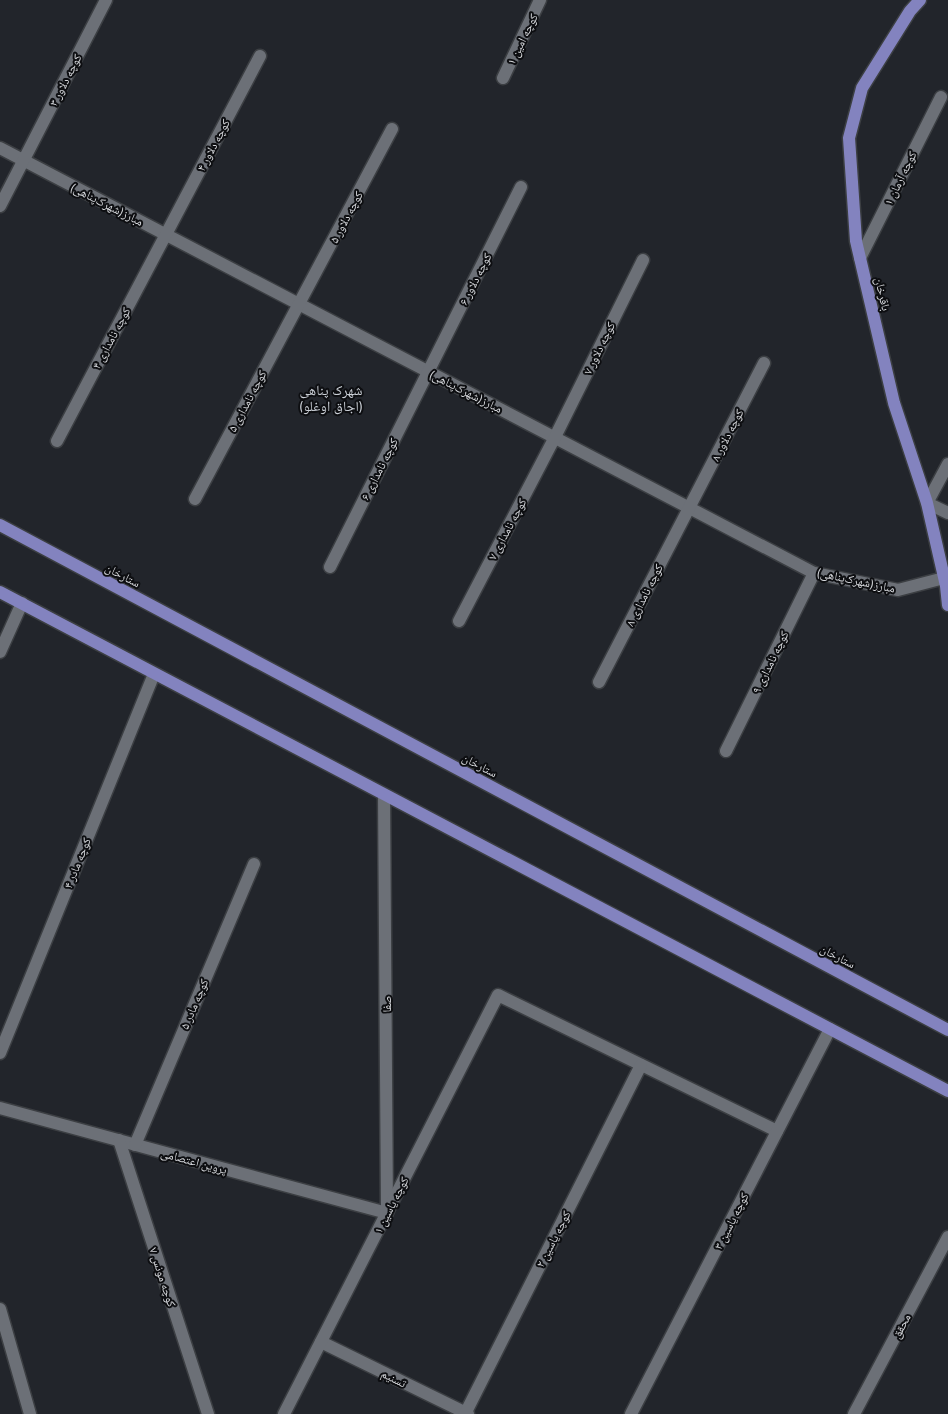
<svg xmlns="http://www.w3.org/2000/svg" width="948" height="1414" font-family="Mulish,'Noto Naskh Arabic',sans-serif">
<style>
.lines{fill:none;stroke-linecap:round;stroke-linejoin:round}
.minor-casing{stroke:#3c3f43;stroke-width:15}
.major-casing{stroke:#3c3f43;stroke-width:15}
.minor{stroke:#6c7077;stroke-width:12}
.major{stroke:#8383bf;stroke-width:12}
.labels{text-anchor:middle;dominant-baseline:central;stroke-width:4;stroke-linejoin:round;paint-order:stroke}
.street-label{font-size:12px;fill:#d7d9dd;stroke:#0d0e11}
.neighbourhood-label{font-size:14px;fill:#cbd0d7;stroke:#0d0e11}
</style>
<rect width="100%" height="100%" fill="#22252b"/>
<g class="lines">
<g class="minor-casing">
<g id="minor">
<polyline points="503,78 540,0"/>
<polyline points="0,148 814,573 898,590 944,578"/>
<polyline points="0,206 106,0"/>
<polyline points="860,258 941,97"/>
<polyline points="57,441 260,56"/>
<polyline points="948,464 927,503 948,513"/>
<polyline points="195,499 392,129"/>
<polyline points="330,567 521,187"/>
<polyline points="459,621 555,437 643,260"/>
<polyline points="0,652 22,603"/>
<polyline points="599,682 764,363"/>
<polyline points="726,751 814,573"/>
<polyline points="384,795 387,1210"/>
<polyline points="0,1053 154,674"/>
<polyline points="0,1108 387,1213"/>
<polyline points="119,1140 208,1414"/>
<polyline points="135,1145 254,864"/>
<polyline points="0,1309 30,1414"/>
<polyline points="321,1342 468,1414"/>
<polyline points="284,1414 498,995 777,1131"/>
<polyline points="465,1414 641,1065"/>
<polyline points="631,1414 830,1029"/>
<polyline points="854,1414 948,1237"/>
</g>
</g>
<g class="major-casing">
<g id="major">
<polyline points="920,0 910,11 862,88 849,138 856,241 894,403 927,503 946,586 948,605"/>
<polyline points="0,525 948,1030"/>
<polyline points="0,592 948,1091"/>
</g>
</g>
<use href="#minor" class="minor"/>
<use href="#major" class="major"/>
</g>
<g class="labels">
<g class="street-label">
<text transform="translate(522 39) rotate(-64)">کوچه امین ۱</text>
<text transform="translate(65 80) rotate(-63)">کوچه دلاور ۳</text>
<text transform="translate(213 145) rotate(-62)">کوچه دلاور ۴</text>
<text transform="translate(900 178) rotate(-64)">کوچه آرمان ۱</text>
<text transform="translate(107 204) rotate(27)">مبارز(شهرک‌پناهی)</text>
<text transform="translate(346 217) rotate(-62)">کوچه دلاور ۵</text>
<text transform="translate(475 279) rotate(-63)">کوچه دلاور ۶</text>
<text transform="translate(883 294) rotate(77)">باقرخان</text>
<text transform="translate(111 338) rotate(-62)">کوچه نامداری ۴</text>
<text transform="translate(599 348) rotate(-64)">کوچه دلاور ۷</text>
<text transform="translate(466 391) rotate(27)">مبارز(شهرک‌پناهی)</text>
<text transform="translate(247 401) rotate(-62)">کوچه نامداری ۵</text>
<text transform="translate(727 435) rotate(-63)">کوچه دلاور ۸</text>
<text transform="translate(379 469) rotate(-63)">کوچه نامداری ۶</text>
<text transform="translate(507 529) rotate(-62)">کوچه نامداری ۷</text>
<text transform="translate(123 575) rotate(28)">ستارخان</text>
<text transform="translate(856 580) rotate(12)">مبارز(شهرک‌پناهی)</text>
<text transform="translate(644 595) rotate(-63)">کوچه نامداری ۸</text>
<text transform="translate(770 662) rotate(-64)">کوچه نامداری ۹</text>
<text transform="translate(480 765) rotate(28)">ستارخان</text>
<text transform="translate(77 863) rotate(-68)">کوچه مادر ۴</text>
<text transform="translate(838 956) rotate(28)">ستارخان</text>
<text transform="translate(194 1004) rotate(-67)">کوچه مادر ۵</text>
<text transform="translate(386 1004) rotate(-90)">صفا</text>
<text transform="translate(194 1161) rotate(15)">پروین اعتصامی</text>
<text transform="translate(391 1205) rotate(-63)">کوچه یاسین ۱</text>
<text transform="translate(731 1221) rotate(-63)">کوچه یاسین ۳</text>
<text transform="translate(553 1239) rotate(-63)">کوچه یاسین ۲</text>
<text transform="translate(163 1277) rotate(72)">کوچه مونس ۷</text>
<text transform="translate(901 1326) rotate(-62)">محقق</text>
<text transform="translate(394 1378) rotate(26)">تسنیم</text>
</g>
<g class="neighbourhood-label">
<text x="331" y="390">شهرک پناهی<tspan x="331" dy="16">(اجاق اوغلو)</tspan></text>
</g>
</g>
</svg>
